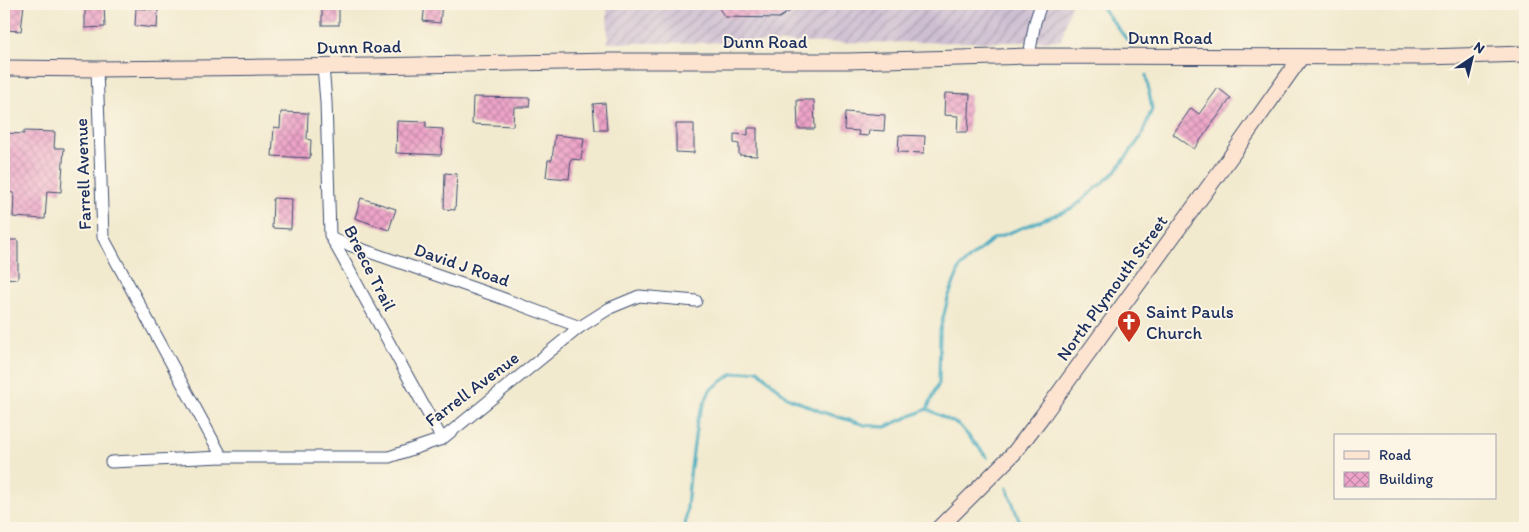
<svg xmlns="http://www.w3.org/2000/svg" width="1529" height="532" font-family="Itim,sans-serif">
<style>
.industrial{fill:url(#industrial-furrows)}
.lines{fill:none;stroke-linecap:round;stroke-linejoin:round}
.stream{stroke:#41aac0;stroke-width:3}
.building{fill:url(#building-cross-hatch)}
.street-casing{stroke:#3b4b6f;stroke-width:13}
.secondary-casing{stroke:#3b4b6f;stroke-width:17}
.street{stroke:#fff;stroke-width:11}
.secondary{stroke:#fde4d1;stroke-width:15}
.labels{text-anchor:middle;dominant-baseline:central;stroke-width:4;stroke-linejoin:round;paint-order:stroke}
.street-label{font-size:18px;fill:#1b2f5e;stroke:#fcf5e5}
.poi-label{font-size:18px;fill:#1b2f5e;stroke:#fcf5e5;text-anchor:start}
</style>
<defs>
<pattern id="industrial-furrows" width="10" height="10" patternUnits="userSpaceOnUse" patternTransform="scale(1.25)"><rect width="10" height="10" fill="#cdbed2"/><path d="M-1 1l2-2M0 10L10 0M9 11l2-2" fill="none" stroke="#a69bae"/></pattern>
<pattern id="building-cross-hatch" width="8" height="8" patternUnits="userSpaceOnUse" patternTransform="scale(1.25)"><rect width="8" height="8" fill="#eea4c8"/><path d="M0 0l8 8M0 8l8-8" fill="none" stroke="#c086a6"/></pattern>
</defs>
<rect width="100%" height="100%" fill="#fcf5e5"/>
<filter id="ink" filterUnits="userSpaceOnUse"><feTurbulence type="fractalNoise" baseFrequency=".02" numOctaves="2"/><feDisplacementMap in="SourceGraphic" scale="10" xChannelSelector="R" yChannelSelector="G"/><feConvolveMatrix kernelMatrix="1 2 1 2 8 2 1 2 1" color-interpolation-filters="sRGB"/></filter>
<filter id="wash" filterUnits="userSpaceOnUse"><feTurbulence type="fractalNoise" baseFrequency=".0096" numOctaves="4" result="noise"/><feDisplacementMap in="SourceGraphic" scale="20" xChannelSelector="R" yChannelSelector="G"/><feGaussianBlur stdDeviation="1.12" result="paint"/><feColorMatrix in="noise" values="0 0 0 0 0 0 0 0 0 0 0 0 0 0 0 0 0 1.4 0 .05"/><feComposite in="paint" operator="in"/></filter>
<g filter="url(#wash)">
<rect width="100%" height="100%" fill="#f2eacf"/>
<polygon class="industrial" points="607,4 1071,4 1061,40 1017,42 608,43"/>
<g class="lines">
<g class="stream">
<polyline points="1099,4 1132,46"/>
<polyline points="927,409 959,425 987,457"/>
<polyline points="1007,488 1022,528"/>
<polyline points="685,528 690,475 697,421 710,390 732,374 758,370 787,397 822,412 865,425 885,427 927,409 939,383 940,330 948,298 960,267 993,239 1073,208 1115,172 1141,137 1152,109 1146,75"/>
</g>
</g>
<g id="blocks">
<g class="building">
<polygon points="5,4 24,4 21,31 4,30"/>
<polygon points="85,4 104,4 105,27 85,28"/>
<rect x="322" y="4" width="17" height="21"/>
<polygon points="425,4 442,4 440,23 423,21"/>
<polygon points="716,4 801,4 779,18 725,17"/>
<polygon points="136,8 158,10 157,28 135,26"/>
<polygon points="1218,88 1231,98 1194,149 1173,134 1191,108 1199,114"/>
<polygon points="945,93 970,94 968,132 957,132 958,116 944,115"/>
<polygon points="473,97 530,98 529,107 514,107 513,126 472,124"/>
<polygon points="797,100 814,100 815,129 798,129"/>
<polygon points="605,103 607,130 595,130 593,104"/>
<polygon points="281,112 308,113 307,139 311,140 310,158 272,156 274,127 280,128"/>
<polygon points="845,112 885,115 884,131 869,130 868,136 858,135 859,131 844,130"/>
<polygon points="397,121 426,122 426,128 443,129 441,155 396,153"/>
<polygon points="676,124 694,124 694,153 676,152"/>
<polygon points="748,128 757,128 757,156 739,155 739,144 734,143 734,134 748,135"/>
<polygon points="24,131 55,132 54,148 64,148 61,192 47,191 45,219 13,217 14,193 4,192 5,133 24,134"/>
<polygon points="555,135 584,138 581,160 571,159 569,179 546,177 548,160 552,160"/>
<polygon points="899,135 925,136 924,153 898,152"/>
<polygon points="445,173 457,174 455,210 444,209"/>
<polygon points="273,198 292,199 291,229 272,228"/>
<polygon points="361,198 396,209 389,230 355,218"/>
<polygon points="4,240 18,240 18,279 4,278"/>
</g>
</g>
</g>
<g filter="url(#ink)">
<use href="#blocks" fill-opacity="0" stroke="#3b4b6f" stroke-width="1"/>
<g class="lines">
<g class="street-casing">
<g id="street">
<polyline points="1029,56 1035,22 1041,4"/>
<polyline points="323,66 326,102 330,235 442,439"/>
<polyline points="97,69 103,237 222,457"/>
<polyline points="332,239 499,297 580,327"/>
<polyline points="111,462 222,457 389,457 442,439 580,327 610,308 639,296 696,301"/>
</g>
</g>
<g class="secondary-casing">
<g id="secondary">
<polyline points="4,68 97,69 371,66 611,61 848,61 1029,56 1426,57 1525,54"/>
<polyline points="939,528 1014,453 1043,415 1234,152 1301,57"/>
</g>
</g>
<use href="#street" class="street"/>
<use href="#secondary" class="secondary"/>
</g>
</g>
<defs>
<g id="church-pin" transform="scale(1.25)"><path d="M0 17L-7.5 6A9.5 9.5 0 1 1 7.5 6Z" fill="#c8321e" stroke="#fcf5e5"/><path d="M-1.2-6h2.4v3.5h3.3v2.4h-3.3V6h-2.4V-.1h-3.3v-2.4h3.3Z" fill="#fff"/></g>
</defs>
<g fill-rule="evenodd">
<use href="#church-pin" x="1129" y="322"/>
</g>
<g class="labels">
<g class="street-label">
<text x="1170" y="38">Dunn Road</text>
<text x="765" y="42">Dunn Road</text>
<text transform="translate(359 47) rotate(-1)">Dunn Road</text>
<text transform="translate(83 174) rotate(-92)">Farrell Avenue</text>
<text transform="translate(462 265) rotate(19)">David J Road</text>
<text transform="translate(370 268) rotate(63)">Breece Trail</text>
<text transform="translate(1112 288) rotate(-54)">North Plymouth Street</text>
<text transform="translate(472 389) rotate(-37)">Farrell Avenue</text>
</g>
<g class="poi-label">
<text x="1146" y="312">Saint Pauls<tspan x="1146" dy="21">Church</tspan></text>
</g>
</g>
<rect width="1529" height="532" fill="none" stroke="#fcf5e5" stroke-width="20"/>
<rect x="1334" y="434" width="162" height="65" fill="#fcf5e5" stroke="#a2a6af"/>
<rect x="1344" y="451" width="25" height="8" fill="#fde4d1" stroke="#a2a6af"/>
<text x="1379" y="460" font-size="15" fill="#1b2f5e">Road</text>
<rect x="1344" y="472" width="25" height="15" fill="url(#building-cross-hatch)" stroke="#a2a6af"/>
<text x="1379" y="484" font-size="15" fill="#1b2f5e">Building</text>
<g transform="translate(1472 58) rotate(35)" stroke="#fcf5e5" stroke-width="4" paint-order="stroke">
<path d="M0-4L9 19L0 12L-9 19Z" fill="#1b2f5e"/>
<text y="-8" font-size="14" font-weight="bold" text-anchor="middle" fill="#1b2f5e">N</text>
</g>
</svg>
